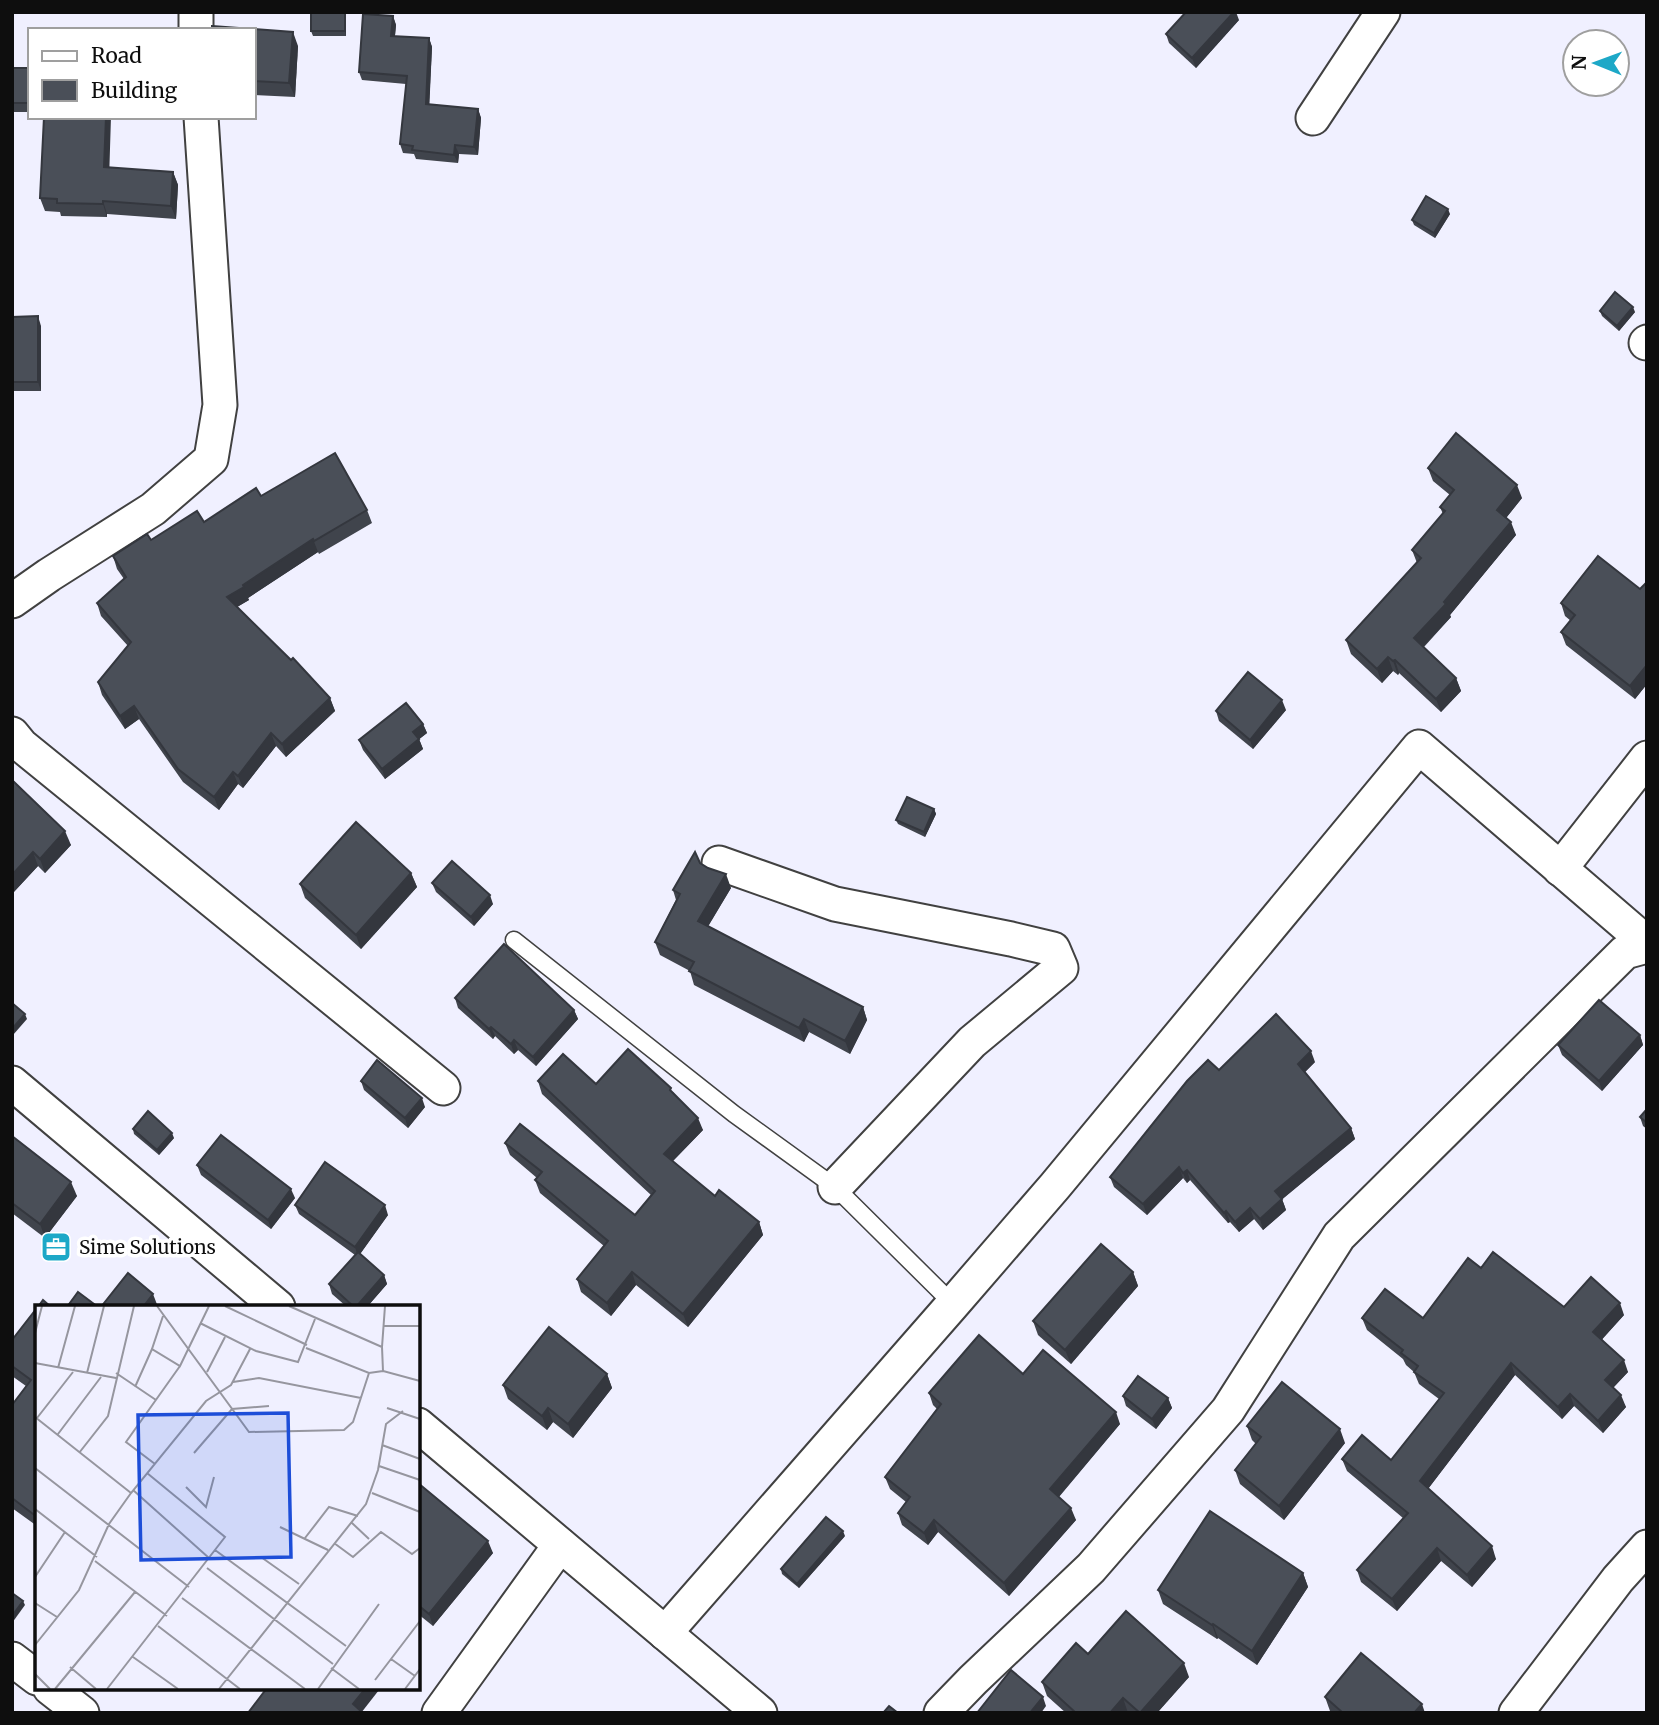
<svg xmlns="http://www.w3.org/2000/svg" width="1659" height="1725" font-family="Merriweather,serif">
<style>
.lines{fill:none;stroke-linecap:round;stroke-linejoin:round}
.lane-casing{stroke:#414141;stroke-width:19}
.street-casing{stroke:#414141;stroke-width:37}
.lane{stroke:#fff;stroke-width:16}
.street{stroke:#fff;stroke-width:33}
.wall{fill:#40444c}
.shaded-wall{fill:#34373e}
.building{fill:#4a4f58;stroke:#34373e;stroke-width:2}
.labels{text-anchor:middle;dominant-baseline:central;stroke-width:7;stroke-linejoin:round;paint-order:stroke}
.poi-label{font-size:19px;fill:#0e0e0e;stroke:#fff;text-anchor:start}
.inset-road{fill:none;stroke:#96969f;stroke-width:2}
.view{fill:#1d4ed8;fill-opacity:0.15;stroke:#1d4ed8;stroke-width:3.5}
.inset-edge{fill:none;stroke:#0e0e0e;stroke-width:3.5}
</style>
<rect width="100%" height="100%" fill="#f0f0ff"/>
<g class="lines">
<g class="lane-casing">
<polyline id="lane" points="514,940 734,1114 835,1187 953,1304"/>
</g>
<g class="street-casing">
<g id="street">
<polyline points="196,30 196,12"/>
<polyline points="1313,118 1383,12"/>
<polyline points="1646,343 1647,342"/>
<polyline points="12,601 49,575 153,509 211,459 220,405 201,117"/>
<polyline points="12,734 21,745 443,1088"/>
<polyline points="719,863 835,904 1011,939 1053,949 1061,968 972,1042 835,1187"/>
<polyline points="1560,869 1647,758"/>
<polyline points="12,1083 278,1307"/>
<polyline points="418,1425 760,1713"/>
<polyline points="665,1633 953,1304 1055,1186 1419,747 1647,943"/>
<polyline points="12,1659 37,1678"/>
<polyline points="50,1688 82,1713"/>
<polyline points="439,1713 560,1545"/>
<polyline points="941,1713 973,1680 1091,1568 1228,1410 1339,1236 1625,952 1647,946"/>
<polyline points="1516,1713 1618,1579 1647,1547"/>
</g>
</g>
<use href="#lane" class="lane"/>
<use href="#street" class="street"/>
</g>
<g class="wall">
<polygon points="346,12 346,36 313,36 311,31"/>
<polygon points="393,16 396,25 395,36 429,38 432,47 429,105 478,109 481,118 478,155 459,154 458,163 416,159 414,154 403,153 400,144 406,84 362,80 359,72"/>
<polygon points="1239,20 1196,68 1169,43 1166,34"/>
<polygon points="254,30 298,46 295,97 254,95"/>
<rect x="12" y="68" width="18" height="44"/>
<polygon points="109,168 173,172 178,185 176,219 107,214 107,217 61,216 60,212 45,211 40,198"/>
<polygon points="1450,214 1435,238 1414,225 1412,220"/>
<polygon points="1600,311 1635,312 1619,331 1602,316"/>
<polygon points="12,317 41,326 41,391 12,391"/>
<polygon points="1428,468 1522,498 1506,518 1516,535 1450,615 1451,617 1424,647 1456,678 1461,691 1441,712 1399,673 1398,675 1393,671 1382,683 1351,654 1346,640 1417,563 1412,550 1443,514 1440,507 1450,495 1433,481"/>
<polygon points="261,496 367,510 372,523 319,554 318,552 248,598 249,600 237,607 330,698 335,711 286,757 276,746 243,788 238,784 219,810 183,782 139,719 125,729 102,695 98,682 128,646 101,616 97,603 124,579 117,569 113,556 151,540 204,522"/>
<polygon points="1647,582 1647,684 1635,699 1566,645 1561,632 1571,621 1565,616 1561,603 1640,589"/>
<polygon points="1286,710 1253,749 1219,721 1216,711"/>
<polygon points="423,724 427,733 419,739 423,749 385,779 363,750 359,740"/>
<polygon points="12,780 71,845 45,873 38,866 12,894"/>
<polygon points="934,809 936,814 925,837 898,824 896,820"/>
<polygon points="700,863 731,888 708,926 863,1007 867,1020 850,1054 809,1032 804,1042 694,985 690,971 660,955 655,942 676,900 673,890"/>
<polygon points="411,873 417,887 361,949 305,898 300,884"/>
<polygon points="432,883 493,904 474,926 436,892"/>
<polygon points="455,998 574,1010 578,1019 536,1066 518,1050 514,1054 495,1036 493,1039 458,1008"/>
<polygon points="1640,1035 1643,1045 1602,1091 1562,1055 1558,1045"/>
<polygon points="1315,1062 1305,1072 1351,1128 1355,1139 1282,1199 1286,1210 1263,1230 1254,1219 1239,1232 1230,1222 1228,1223 1190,1180 1187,1183 1183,1178 1147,1215 1114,1187 1110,1177 1219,1070"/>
<polygon points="361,1081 425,1107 408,1128 364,1090"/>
<polygon points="538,1081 596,1084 673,1092 703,1130 673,1161 715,1196 759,1222 763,1235 688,1327 636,1285 611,1316 581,1292 577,1279 604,1246 540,1193 535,1180 537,1178 510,1155 505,1143 635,1215 651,1195 542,1094"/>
<polygon points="1647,1109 1647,1129 1643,1126 1640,1117"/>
<polygon points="133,1129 174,1138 159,1155 134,1134"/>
<polygon points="12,1136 77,1196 45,1238 12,1213"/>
<polygon points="197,1165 295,1198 271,1229 201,1175"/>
<polygon points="295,1205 388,1215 360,1254 384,1275 387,1284 367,1307 347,1307 332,1294 329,1284 355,1255 299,1214"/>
<polygon points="1481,1268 1564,1307 1624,1315 1602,1339 1628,1372 1613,1388 1626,1407 1603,1433 1574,1406 1562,1419 1515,1375 1428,1489 1496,1559 1472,1587 1441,1561 1397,1611 1361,1582 1357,1570 1403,1518 1347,1471 1342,1459 1391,1460 1439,1399 1419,1384 1414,1372 1406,1365 1403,1359 1367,1330 1362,1318 1423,1318"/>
<polygon points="1133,1272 1138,1286 1071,1364 1038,1335 1033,1321"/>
<polygon points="37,1308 37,1526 12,1508 12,1405 26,1386 12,1376 12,1340"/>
<polygon points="607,1374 612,1388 573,1438 553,1422 547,1430 508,1399 503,1385"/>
<polygon points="1023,1374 1120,1424 1059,1497 1076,1520 1009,1596 938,1532 928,1545 902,1525 898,1513 906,1502 890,1489 885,1477 937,1409 933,1405 929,1393"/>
<polygon points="1123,1396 1168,1398 1172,1408 1156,1429 1126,1406"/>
<polygon points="1247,1426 1345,1443 1284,1520 1240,1484 1235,1470 1256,1444 1252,1440"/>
<polygon points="418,1483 493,1553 433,1626 418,1614"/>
<polygon points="845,1536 799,1588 782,1574 781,1569"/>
<polygon points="1303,1573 1308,1587 1257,1665 1218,1638 1217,1639 1163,1604 1158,1590"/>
<polygon points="1088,1654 1189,1677 1157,1713 1066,1713 1047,1696 1042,1682"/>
<polygon points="1325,1697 1425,1713 1332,1713 1330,1711"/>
</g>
<g class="shaded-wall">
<polygon points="345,12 346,12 346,36 345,31"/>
<polygon points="1234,12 1236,12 1239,20 1196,68 1192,58"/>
<polygon points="393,16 396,25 394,44 391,36"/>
<polygon points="293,32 298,46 295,97 289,83"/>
<polygon points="429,38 432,47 429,113 426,104"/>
<polygon points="478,109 481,118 478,155 474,147"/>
<polygon points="106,117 111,117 109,180 104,167"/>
<polygon points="455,145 459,154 458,163 454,155"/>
<polygon points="173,172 178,185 176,219 171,206"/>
<polygon points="103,201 107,214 107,217 103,204"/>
<polygon points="1448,209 1450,214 1435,238 1434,233"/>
<polygon points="1633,307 1635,312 1619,331 1617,326"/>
<polygon points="38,316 41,326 41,391 38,382"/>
<polygon points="1517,485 1522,498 1502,523 1497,510"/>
<polygon points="1511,522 1516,535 1450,615 1451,617 1419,651 1414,638"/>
<polygon points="313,539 318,552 248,598 249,600 232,610 227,597 243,585"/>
<polygon points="1388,657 1393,671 1382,683 1377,669"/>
<polygon points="1395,660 1399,673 1398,675 1393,661"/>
<polygon points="1647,665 1647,684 1635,699 1630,686"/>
<polygon points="1456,678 1461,691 1441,712 1436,699"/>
<polygon points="330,698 335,711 286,757 282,744"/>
<polygon points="1282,700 1286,710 1253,749 1250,740"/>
<polygon points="134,706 139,719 125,729 120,716"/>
<polygon points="423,724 427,733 417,741 413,732"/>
<polygon points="271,733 276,746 243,788 238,776"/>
<polygon points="419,739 423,749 385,779 382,769"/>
<polygon points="233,772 238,784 219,810 214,797"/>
<polygon points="934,809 936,814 925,837 924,832"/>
<polygon points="65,831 71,845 45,873 40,859"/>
<polygon points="33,852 38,866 12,894 12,875"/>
<polygon points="411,873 417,887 361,949 356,935"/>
<polygon points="726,874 731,888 703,935 698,921"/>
<polygon points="490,895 493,904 474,926 471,917"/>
<polygon points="863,1007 867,1020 850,1054 845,1041"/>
<polygon points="574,1010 578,1019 536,1066 533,1057"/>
<polygon points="25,1014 27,1019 13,1035 12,1029"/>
<polygon points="804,1019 809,1032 804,1042 799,1028"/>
<polygon points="491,1027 495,1036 493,1039 489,1029"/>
<polygon points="1640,1035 1643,1045 1602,1091 1599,1081"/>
<polygon points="514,1040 518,1050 514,1054 511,1044"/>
<polygon points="1311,1051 1315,1062 1302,1075 1298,1064"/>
<polygon points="422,1098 425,1107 408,1128 405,1118"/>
<polygon points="698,1118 703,1130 668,1166 664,1154"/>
<polygon points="1351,1128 1355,1139 1279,1202 1275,1191"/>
<polygon points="172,1133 174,1138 159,1155 157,1150"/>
<polygon points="1179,1167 1183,1178 1147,1215 1143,1204"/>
<polygon points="1187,1170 1190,1180 1187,1183 1183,1173"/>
<polygon points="71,1182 77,1196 45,1238 40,1224"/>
<polygon points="291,1189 295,1198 271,1229 268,1220"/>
<polygon points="1282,1199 1286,1210 1263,1230 1260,1219"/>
<polygon points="385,1205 388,1215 358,1257 355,1247"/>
<polygon points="1250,1208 1254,1219 1239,1232 1235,1222"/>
<polygon points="1226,1211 1230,1222 1228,1223 1224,1213"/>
<polygon points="759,1222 763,1235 688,1327 683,1314"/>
<polygon points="632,1272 636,1285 611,1316 607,1303"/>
<polygon points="1133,1272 1138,1286 1071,1364 1065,1350"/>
<polygon points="384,1275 387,1284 367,1307 356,1307"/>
<polygon points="153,1294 158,1307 143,1307"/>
<polygon points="1620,1303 1624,1315 1598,1344 1593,1332"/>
<polygon points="1624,1360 1628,1372 1609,1392 1605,1380"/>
<polygon points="1511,1363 1515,1375 1424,1494 1420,1481"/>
<polygon points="607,1374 612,1388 573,1438 568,1424"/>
<polygon points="1570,1394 1574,1406 1562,1419 1558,1407"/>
<polygon points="1621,1395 1626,1407 1603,1433 1598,1421"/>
<polygon points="1168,1398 1172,1408 1156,1429 1152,1419"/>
<polygon points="548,1408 553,1422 547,1430 542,1416"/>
<polygon points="1116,1412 1120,1424 1055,1501 1050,1489"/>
<polygon points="1340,1429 1345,1443 1284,1520 1279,1506"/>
<polygon points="1071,1508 1076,1520 1009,1596 1004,1583"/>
<polygon points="934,1520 938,1532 928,1545 924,1533"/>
<polygon points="843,1531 845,1536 799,1588 797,1584"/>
<polygon points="488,1541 493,1553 433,1626 429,1614"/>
<polygon points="1492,1546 1496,1559 1472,1587 1467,1575"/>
<polygon points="1437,1548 1441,1561 1397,1611 1392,1599"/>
<polygon points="1303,1573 1308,1587 1257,1665 1252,1651"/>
<polygon points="23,1601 25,1605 12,1623 12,1616"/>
<polygon points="1213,1624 1218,1638 1217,1639 1212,1625"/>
<polygon points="1184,1663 1189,1677 1157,1713 1140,1713"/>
<polygon points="366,1688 378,1688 379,1690 361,1713 353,1704"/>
<polygon points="1043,1697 1046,1706 1041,1713 1030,1713"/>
<polygon points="1123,1698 1128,1713 1110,1713"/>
<polygon points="1422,1704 1425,1713 1414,1713"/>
</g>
<g class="building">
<rect x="311" y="12" width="34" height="19"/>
<polygon points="1186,12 1234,12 1192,58 1166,34"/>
<polygon points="363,14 393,16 391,36 429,38 426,104 478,109 474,147 455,145 454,155 412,150 413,146 400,144 407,76 359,72"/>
<polygon points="212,26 293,32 289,83 254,81 254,30 212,30"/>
<rect x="12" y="68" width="18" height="35"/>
<polygon points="44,117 106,117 104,167 173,172 171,206 103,201 103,204 57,203 57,199 40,198"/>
<polygon points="1426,196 1448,209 1434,233 1412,220"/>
<polygon points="1615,292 1633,307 1617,326 1600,311"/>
<polygon points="38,316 38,382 12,382 12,317"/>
<polygon points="1456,433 1517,485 1497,510 1511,522 1444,602 1446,604 1414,638 1456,678 1436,699 1395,660 1393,661 1388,657 1377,669 1346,640 1421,558 1412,550 1445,511 1440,507 1454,490 1428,468"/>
<polygon points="335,453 367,510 314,541 313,539 243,585 244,587 227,597 291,660 293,658 330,698 282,744 271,733 238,776 233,772 214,797 178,769 134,706 120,716 98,682 131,642 97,603 126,577 113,556 147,534 151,540 197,511 204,522 256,488 261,496"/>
<polygon points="1598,556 1640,589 1647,582 1647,665 1630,686 1561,632 1575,615 1561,603"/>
<polygon points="1248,672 1282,700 1250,740 1216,711"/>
<polygon points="406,703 423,724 413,732 419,739 382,769 359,740"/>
<polygon points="12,780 65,831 40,859 33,852 12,875"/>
<polygon points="907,797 934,809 924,832 896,820"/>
<polygon points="356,822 411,873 356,935 300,884"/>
<polygon points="695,852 700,863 708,868 726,874 698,921 863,1007 845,1041 804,1019 799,1028 689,971 694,962 655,942 680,894 673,890"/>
<polygon points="452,861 490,895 471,917 432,883"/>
<polygon points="504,944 574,1010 533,1057 514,1040 511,1044 491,1027 489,1029 455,998"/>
<polygon points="1599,1000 1640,1035 1599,1081 1558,1045"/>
<polygon points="12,1003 25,1014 12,1029"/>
<polygon points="1276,1014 1311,1051 1298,1064 1351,1128 1275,1191 1282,1199 1260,1219 1250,1208 1235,1222 1226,1211 1224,1213 1187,1170 1183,1173 1179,1167 1143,1204 1110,1177 1187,1081 1208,1060 1219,1070"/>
<polygon points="628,1049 671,1088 670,1090 698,1118 664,1154 715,1196 719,1190 759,1222 683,1314 632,1272 607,1303 577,1279 608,1241 535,1180 542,1172 505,1143 520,1124 635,1215 655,1191 538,1081 563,1054 596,1084"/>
<polygon points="377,1060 422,1098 405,1118 361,1081"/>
<polygon points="1647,1109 1647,1123 1640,1117"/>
<polygon points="148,1111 172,1133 157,1150 133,1129"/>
<polygon points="221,1135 291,1189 268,1220 197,1165"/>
<polygon points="12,1136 71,1182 40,1224 12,1203"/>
<polygon points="325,1162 385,1205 355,1247 295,1205"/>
<polygon points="1101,1244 1133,1272 1065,1350 1033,1321"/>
<polygon points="358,1252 384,1275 356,1307 354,1307 329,1284"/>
<polygon points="1493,1252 1564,1307 1591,1277 1620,1303 1593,1332 1624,1360 1605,1380 1621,1395 1598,1421 1570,1394 1558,1407 1511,1363 1420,1481 1492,1546 1467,1575 1437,1548 1392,1599 1357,1570 1408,1513 1342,1459 1362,1435 1391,1460 1444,1393 1414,1372 1418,1366 1401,1353 1403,1350 1362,1318 1385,1289 1423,1318 1468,1258 1481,1268"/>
<polygon points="128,1273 153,1294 143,1307 101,1307"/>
<polygon points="78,1292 98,1307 67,1307"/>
<polygon points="43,1300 51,1307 38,1307"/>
<polygon points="37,1308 37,1517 12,1498 12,1405 31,1380 12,1366 12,1340"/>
<polygon points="549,1327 607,1374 568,1424 548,1408 542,1416 503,1385"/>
<polygon points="979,1335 1023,1374 1043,1350 1116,1412 1050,1489 1071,1508 1004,1583 934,1520 924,1533 898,1513 910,1497 885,1477 941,1404 929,1393"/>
<polygon points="1138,1376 1168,1398 1152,1419 1123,1396"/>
<polygon points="1282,1382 1340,1429 1279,1506 1235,1470 1261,1437 1247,1426"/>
<polygon points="418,1483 488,1541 429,1614 418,1605"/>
<polygon points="1210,1511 1303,1573 1252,1651 1213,1624 1212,1625 1158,1590"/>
<polygon points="826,1517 843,1531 797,1584 781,1569"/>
<polygon points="12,1593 23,1601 12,1616"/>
<polygon points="1126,1611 1184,1663 1140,1713 1123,1698 1110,1713 1076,1713 1042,1682 1076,1643 1088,1654"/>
<polygon points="1361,1653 1422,1704 1414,1713 1343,1713 1325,1697"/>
<polygon points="1011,1670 1043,1697 1030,1713 977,1713"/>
<polygon points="267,1688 366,1688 353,1704 363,1713 248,1713"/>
<polygon points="889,1706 898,1713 883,1713"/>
</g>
<defs>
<g id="office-square" transform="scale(1.575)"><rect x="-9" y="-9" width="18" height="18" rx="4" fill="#1da8c7" stroke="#fff"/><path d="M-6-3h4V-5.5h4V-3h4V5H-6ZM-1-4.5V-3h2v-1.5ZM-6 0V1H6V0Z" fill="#fff"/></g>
</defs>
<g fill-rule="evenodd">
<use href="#office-square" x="56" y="1247"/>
</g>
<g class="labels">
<g class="poi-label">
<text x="79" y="1247">Sime Solutions</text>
</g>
</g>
<g transform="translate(35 1305)">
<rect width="385" height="385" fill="#f0f0ff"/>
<path class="inset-road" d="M122,1l92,126 95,-2 9,-8 16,-49M190,1l82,39M254,1l93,41 1,24 37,10M128,11l-11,33 28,17 29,-60M165,18l56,28 42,11 17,-43M349,21h36M0,28l7,-27M347,42l3,-41M271,43l63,25 14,-2M0,58l81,15M23,63l17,-62M172,67l18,-35M52,68l17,-67M81,68l40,27M198,77l26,-4 102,20M100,82l17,-38M352,103l33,11M0,112l96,76M2,113l36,-46M23,129l43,-57M347,140l38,14M44,148l29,-37 26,-110M159,148l38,-44 37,-3M120,159l-29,-22 54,-76M344,161l41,14M0,163l154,119M151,182l20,20 8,-30M98,185l76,68M337,188l48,19M0,204l62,48M317,218l17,16M245,222l48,23M270,233l24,-31 29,9M299,238l19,14 28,-25 31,22 8,-6M180,245l131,96M226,252l38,27M60,256l72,55M172,263l126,96M0,272l30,-45M147,293l123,91M0,298l22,14M123,321l82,63M0,340l44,-55 30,-66 22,-31 75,-92 25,-16 19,-36M98,352l45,32M356,354l24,17M35,362l26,22M296,363l28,21M0,369l15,15M340,375l45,-59M20,384l80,-97M72,384l118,-152 -78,-64M184,384l147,-185 12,-34 8,-46 17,-13M283,384l61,-85M370,384l15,-20"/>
<path class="view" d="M253,108l3,144 -150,3 -3,-145z"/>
<rect width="385" height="385" class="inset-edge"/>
</g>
<rect width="1659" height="1725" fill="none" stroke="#0e0e0e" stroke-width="28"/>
<rect x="28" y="28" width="228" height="91" fill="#ffffff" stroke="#9f9f9f" stroke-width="2"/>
<rect x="42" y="51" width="35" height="10" fill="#ffffff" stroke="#9f9f9f" stroke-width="2"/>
<text x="91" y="63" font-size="21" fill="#0e0e0e">Road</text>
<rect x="42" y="80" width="35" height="21" fill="#4a4f58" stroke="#9f9f9f" stroke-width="2"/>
<text x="91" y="98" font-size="21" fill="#0e0e0e">Building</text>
<g transform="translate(1596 63) rotate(271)"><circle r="33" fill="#ffffff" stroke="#9f9f9f" stroke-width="2"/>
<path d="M0-5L12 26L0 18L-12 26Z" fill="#1da8c7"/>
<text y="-10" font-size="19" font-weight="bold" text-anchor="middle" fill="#0e0e0e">N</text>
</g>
</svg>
